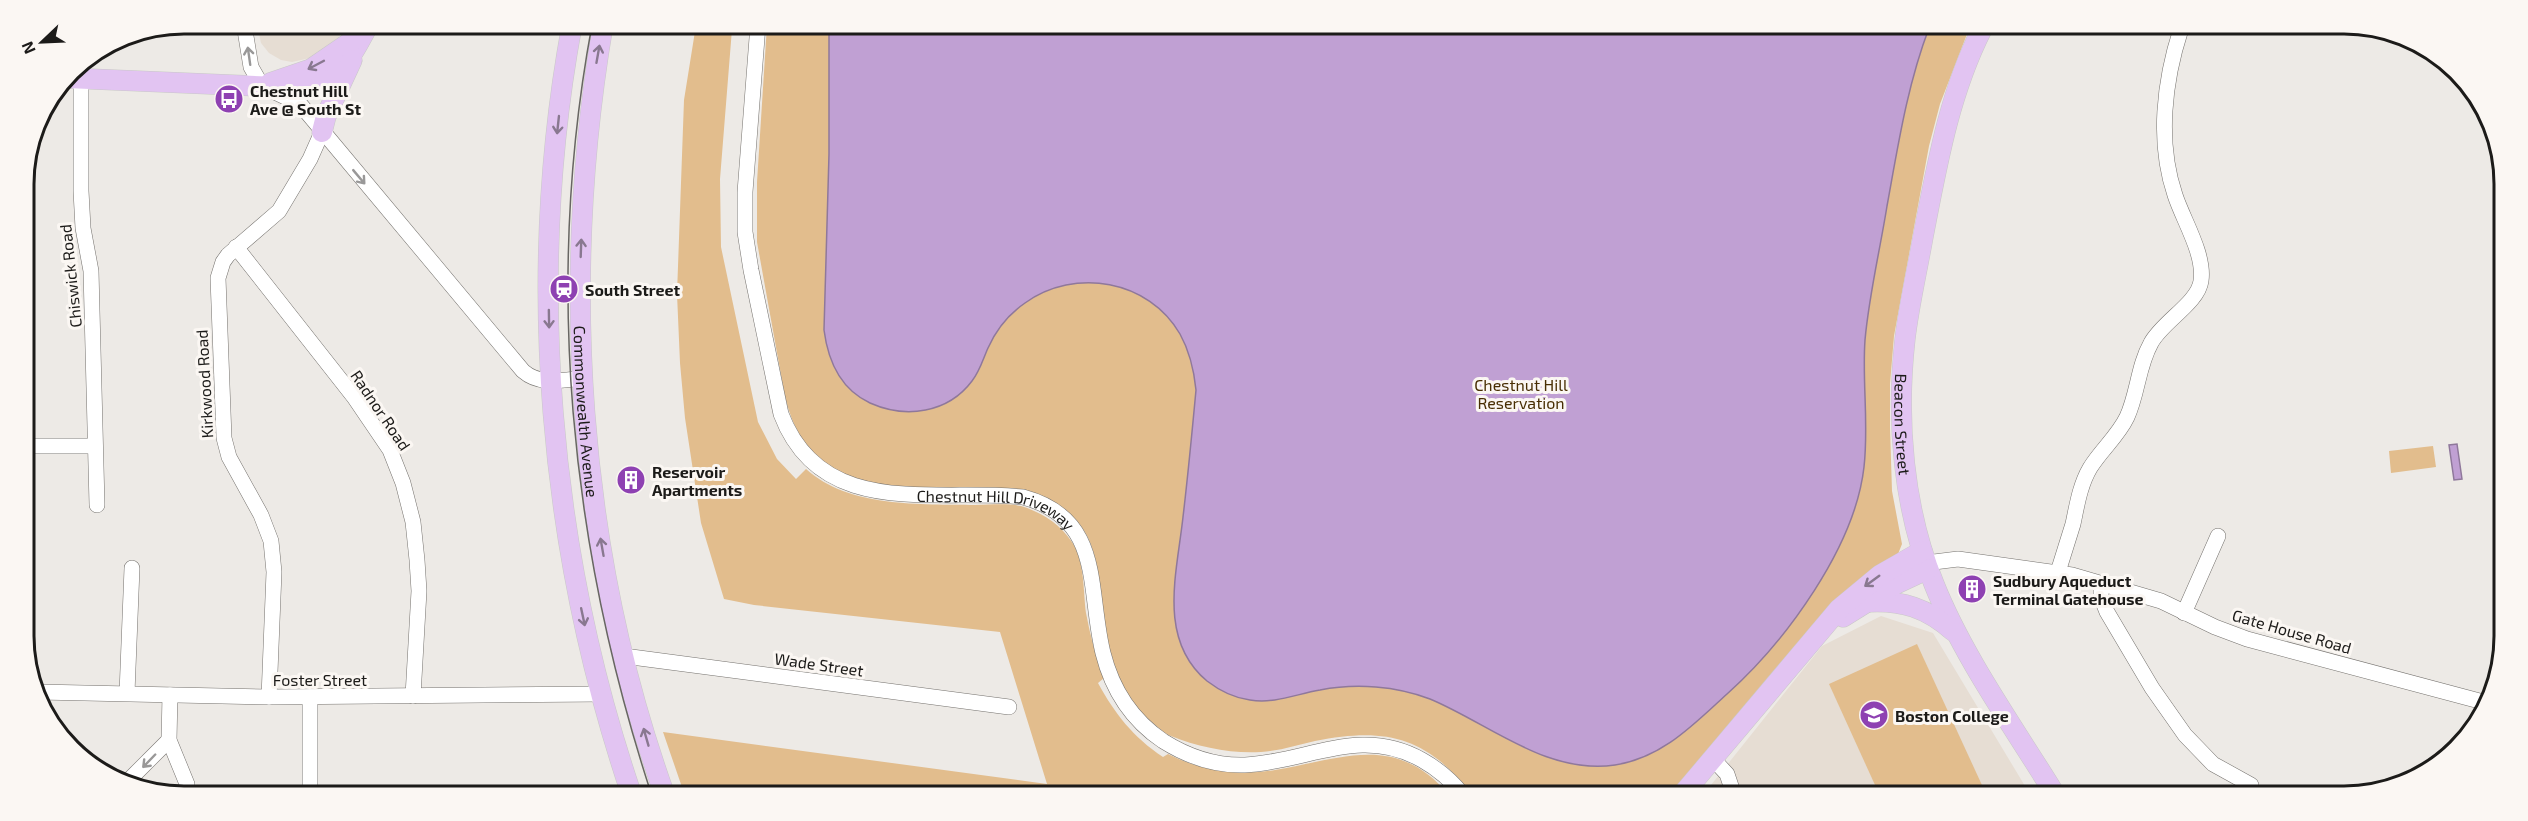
<svg xmlns="http://www.w3.org/2000/svg" width="2528" height="821" font-family="'Exo 2',sans-serif">
<style>
.built{fill:#e6ddd3}
.green{fill:#e2bd8d}
.water{fill:#c0a0d3;stroke:#8f789b;stroke-width:1.5}
.lines{fill:none;stroke-linecap:round;stroke-linejoin:round}
.minor-casing{stroke:#75726e;stroke-width:16}
.major-casing{stroke:#c9c8c8;stroke-width:21}
.minor{stroke:#fff;stroke-width:15}
.major{stroke:#e2c4f2;stroke-width:20}
.tram{stroke:#686663;stroke-width:1.5}
.oneway{stroke:#897890}
.oneway2{stroke:#999898}
.labels{text-anchor:middle;dominant-baseline:central;stroke-width:6;stroke-linejoin:round;paint-order:stroke}
.poi-label{font-size:16px;font-weight:bold;fill:#1c1b19;stroke:#fbf7f3;text-anchor:start}
.street-label{font-size:16px;fill:#1c1b19;stroke:#fbf7f3}
.park-label{font-size:16px;fill:#482e03;stroke:#fbf7f3}
.rim{fill:none;stroke:#1c1b19;stroke-width:3}
</style>
<rect width="100%" height="100%" fill="#edeae6"/>
<g class="built">
<polygon points="257,24 348,24 339,37 310,58 292,62 281,60 269,53 261,43"/>
<polygon points="1881,616 1933,633 2031,796 1725,795 1719,787 1711,785 1822,646"/>
</g>
<g class="green">
<path d="M696,25h51l-15,4 -12,150 1,68 37,175 19,37 19,20 10,-10c43,39 115,35 169,36 15,0 32,-2 46,1 20,6 39,18 51,36 13,20 11,48 14,71 4,22 10,44 18,65l-6,5c17,31 35,54 65,74l5,-3c33,17 71,22 107,16 67,-11 121,-38 174,25l-765,-2 -21,-61 384,52 -47,-152 -246,-27 -30,-6 -23,-76 -16,-105 -5,-55 -3,-69 7,-194z"/>
<path d="M767,25l1202,4 -29,75 -11,42 -35,190 -4,48v44l2,63 10,53 -4,10 -59,44 -167,197h-200c-45,-59 -87,-68 -157,-54 -18,4 -36,10 -54,11 -29,2 -63,-5 -90,-16 -8,-3 -15,-11 -22,-16 -28,-23 -41,-68 -45,-103 -6,-37 -4,-85 -41,-107 -92,-56 -242,32 -278,-113l-28,-155v-60z"/>
<polygon points="2433,446 2436,467 2391,473 2389,451"/>
<polygon points="1917,644 1987,796 1880,796 1829,684"/>
<polygon points="1711,785 1719,787 1725,795 1702,795"/>
</g>
<g class="water">
<path d="M829,26l1100,2c-22,58 -31,118 -42,178 -7,44 -18,89 -22,134 -3,42 4,84 -1,127 -9,80 -78,174 -137,227 -34,31 -65,64 -112,71 -69,10 -125,-41 -185,-66 -34,-13 -74,-16 -110,-9 -24,4 -45,14 -70,10 -16,-2 -30,-9 -43,-19 -50,-42 -30,-108 -24,-164 5,-42 9,-84 13,-127 -2,-20 -6,-38 -16,-56 -31,-54 -105,-67 -155,-31 -16,11 -29,27 -37,45 -5,11 -8,23 -16,33 -24,32 -66,38 -102,22 -30,-14 -42,-42 -46,-73l5,-176z"/>
<polygon points="2457,444 2462,479 2454,480 2449,445"/>
</g>
<g class="lines">
<g class="minor-casing">
<g id="minor">
<path d="M244,24l7,43 11,19 38,18 223,267c17,15 40,9 60,7"/>
<path id="s1" d="M758,25l-13,167v40l6,38 30,144c40,106 153,74 242,83 81,22 64,91 80,156 9,36 29,67 60,88 24,15 53,25 82,24 63,-3 115,-40 177,-5 16,9 29,20 41,35"/>
<polyline points="81,78 81,191 83,228 91,271 97,505"/>
<polyline points="236,247 354,397 390,450 403,483 413,522 417,560 419,591 413,696"/>
<polyline points="26,446 95,446"/>
<polyline points="1926,563 1958,559 2072,575 2161,601 2215,627 2247,639 2487,703"/>
<path d="M2058,572c5,-16 10,-32 15,-48 4,-19 7,-39 17,-56 11,-18 28,-32 37,-51 11,-24 11,-51 24,-74 11,-21 47,-40 50,-62 4,-27 -18,-61 -26,-86 -18,-53 -11,-114 6,-166"/>
<polyline points="2101,584 2101,597 2107,612 2152,688 2185,735 2213,764 2251,785"/>
<polyline points="2184,613 2218,536"/>
<polyline points="624,656 1009,707"/>
<polyline points="39,692 269,697 602,694"/>
<polyline points="127,693 132,568"/>
<polyline points="170,695 169,740 187,784 187,792"/>
<polyline points="269,697 274,572 271,541 261,515 229,457 224,438 218,278 223,262 228,255 279,211 310,159 322,132"/>
<polyline points="310,697 310,792"/>
<polyline points="1713,759 1727,774 1734,795"/>
<polyline points="127,782 169,740"/>
</g>
</g>
<g class="major-casing">
<g id="major">
<path d="M572,25c-47,253 -23,525 59,768"/>
<path id="s2" d="M603,25c-43,254 -26,524 61,768"/>
<path id="s3" d="M1982,29c-33,65 -45,136 -59,208 -6,34 -14,68 -18,102 -9,81 -2,169 29,245 29,73 81,145 122,212"/>
<path d="M67,78l235,10c42,-14 47,-27 67,-64"/>
<polyline points="270,83 311,69 362,34"/>
<polyline points="322,132 326,116 352,60"/>
<path d="M1868,602c34,-2 59,6 85,29"/>
<polyline points="1843,617 1896,584 1928,569"/>
<polyline points="1682,795 1839,609 1880,575 1922,551"/>
</g>
</g>
<use href="#minor" class="minor"/>
<use href="#major" class="major"/>
<path class="tram" d="M592,25c-48,257 -22,520 59,768"/>
</g>
<defs><path id="oneway-shaft" d="M-6 0H5M1.5-3L5.5 0L1.5 3" fill="none" stroke-width="1.6" stroke-linecap="round" stroke-linejoin="round" transform="scale(1.5)"/></defs>
<g class="oneway">
<use href="#oneway-shaft" transform="translate(598 54) rotate(-80)"/>
<use href="#oneway-shaft" transform="translate(316 65) rotate(152)"/>
<use href="#oneway-shaft" transform="translate(558 125) rotate(96)"/>
<use href="#oneway-shaft" transform="translate(581 248) rotate(-88)"/>
<use href="#oneway-shaft" transform="translate(549 319) rotate(89)"/>
<use href="#oneway-shaft" transform="translate(602 547) rotate(-100)"/>
<use href="#oneway-shaft" transform="translate(1872 581) rotate(144)"/>
<use href="#oneway-shaft" transform="translate(583 617) rotate(78)"/>
<use href="#oneway-shaft" transform="translate(646 737) rotate(-106)"/>
</g>
<g class="oneway2">
<use href="#oneway-shaft" transform="translate(249 56) rotate(-98)"/>
<use href="#oneway-shaft" transform="translate(359 177) rotate(50)"/>
<use href="#oneway-shaft" transform="translate(149 761) rotate(134)"/>
</g>
<defs>
<g id="bus-disc" transform="scale(1.5)"><circle r="9.5" fill="#8e41b2" stroke="#fbf7f3"/><path d="M-5-6H5V4H4V6H2V4H-2V6H-4V4H-5ZM-3.5-4V0h7V-4ZM-3.5 1.2v1.5H-2V1.2ZM2 1.2v1.5H3.5V1.2Z" fill="#fff"/></g>
<g id="station-disc" transform="scale(1.5)"><circle r="9.5" fill="#8e41b2" stroke="#fbf7f3"/><path d="M-3-6H3Q5-6 5-4V2Q5 4 3 4L4.5 6H3L1.5 4h-3L-3 6H-4.5L-3 4Q-5 4-5 2V-4Q-5-6-3-6ZM-3.5-4v3h7v-3ZM-3.5 1v1.5H-2V1ZM2 1v1.5H3.5V1Z" fill="#fff"/></g>
<g id="building-disc" transform="scale(1.5)"><circle r="9.5" fill="#8e41b2" stroke="#fbf7f3"/><path d="M-4-6H4V6H1V3H-1V6H-4ZM-2.5-4.3h1.7v1.8h-1.7ZM.8-4.3h1.7v1.8H.8ZM-2.5-1h1.7V.8h-1.7ZM.8-1h1.7V.8H.8Z" fill="#fff"/></g>
<g id="university-disc" transform="scale(1.5)"><circle r="9.5" fill="#8e41b2" stroke="#fbf7f3"/><path d="M0-5L7-2L0 1L-7-2ZM-4 1L0 2.5L4 1V4Q0 6-4 4Z" fill="#fff"/></g>
</defs>
<g fill-rule="evenodd">
<use href="#bus-disc" x="229" y="99"/>
<use href="#station-disc" x="564" y="289"/>
<use href="#building-disc" x="631" y="480"/>
<use href="#building-disc" x="1972" y="589"/>
<use href="#university-disc" x="1874" y="715"/>
</g>
<g class="labels">
<g class="poi-label">
<text x="250" y="90">Chestnut Hill<tspan x="250" dy="18">Ave @ South St</tspan></text>
<text x="585" y="289">South Street</text>
<text x="652" y="471">Reservoir<tspan x="652" dy="18">Apartments</tspan></text>
<text x="1993" y="580">Sudbury Aqueduct<tspan x="1993" dy="18">Terminal Gatehouse</tspan></text>
<text x="1895" y="715">Boston College</text>
</g>
<g class="street-label">
<text transform="translate(70 276) rotate(-96)">Chiswick Road</text>
<text transform="translate(204 384) rotate(-93)">Kirkwood Road</text>
<text transform="translate(381 410) rotate(56)">Radnor Road</text>
<text stroke="none"><textPath href="#s2" startOffset="388">Commonwealth Avenue</textPath></text>
<text stroke="none"><textPath href="#s3" startOffset="406">Beacon Street</textPath></text>
<text stroke="none"><textPath href="#s1" startOffset="645">Chestnut Hill Driveway</textPath></text>
<text transform="translate(2292 631) rotate(16)">Gate House Road</text>
<text transform="translate(819 664) rotate(8)">Wade Street</text>
<text x="320" y="679">Foster Street</text>
</g>
<g class="park-label">
<text x="1521" y="384">Chestnut Hill<tspan x="1521" dy="18">Reservation</tspan></text>
</g>
</g>
<path d="M0 0H2528V821H0ZM184 34H2344A150 150 0 0 1 2494 184V636A150 150 0 0 1 2344 786H184A150 150 0 0 1 34 636V184A150 150 0 0 1 184 34Z" fill="#fbf7f3" fill-rule="evenodd"/>
<path class="rim" d="M184 34H2344A150 150 0 0 1 2494 184V636A150 150 0 0 1 2344 786H184A150 150 0 0 1 34 636V184A150 150 0 0 1 184 34Z"/>
<g transform="translate(42 42) rotate(247)" stroke="#fbf7f3" stroke-width="4.5" paint-order="stroke">
<path d="M0-4.5L10 22L0 15L-10 22Z" fill="#1c1b19"/>
<text y="-9" font-size="16" font-weight="bold" text-anchor="middle" fill="#1c1b19">N</text>
</g>
</svg>
